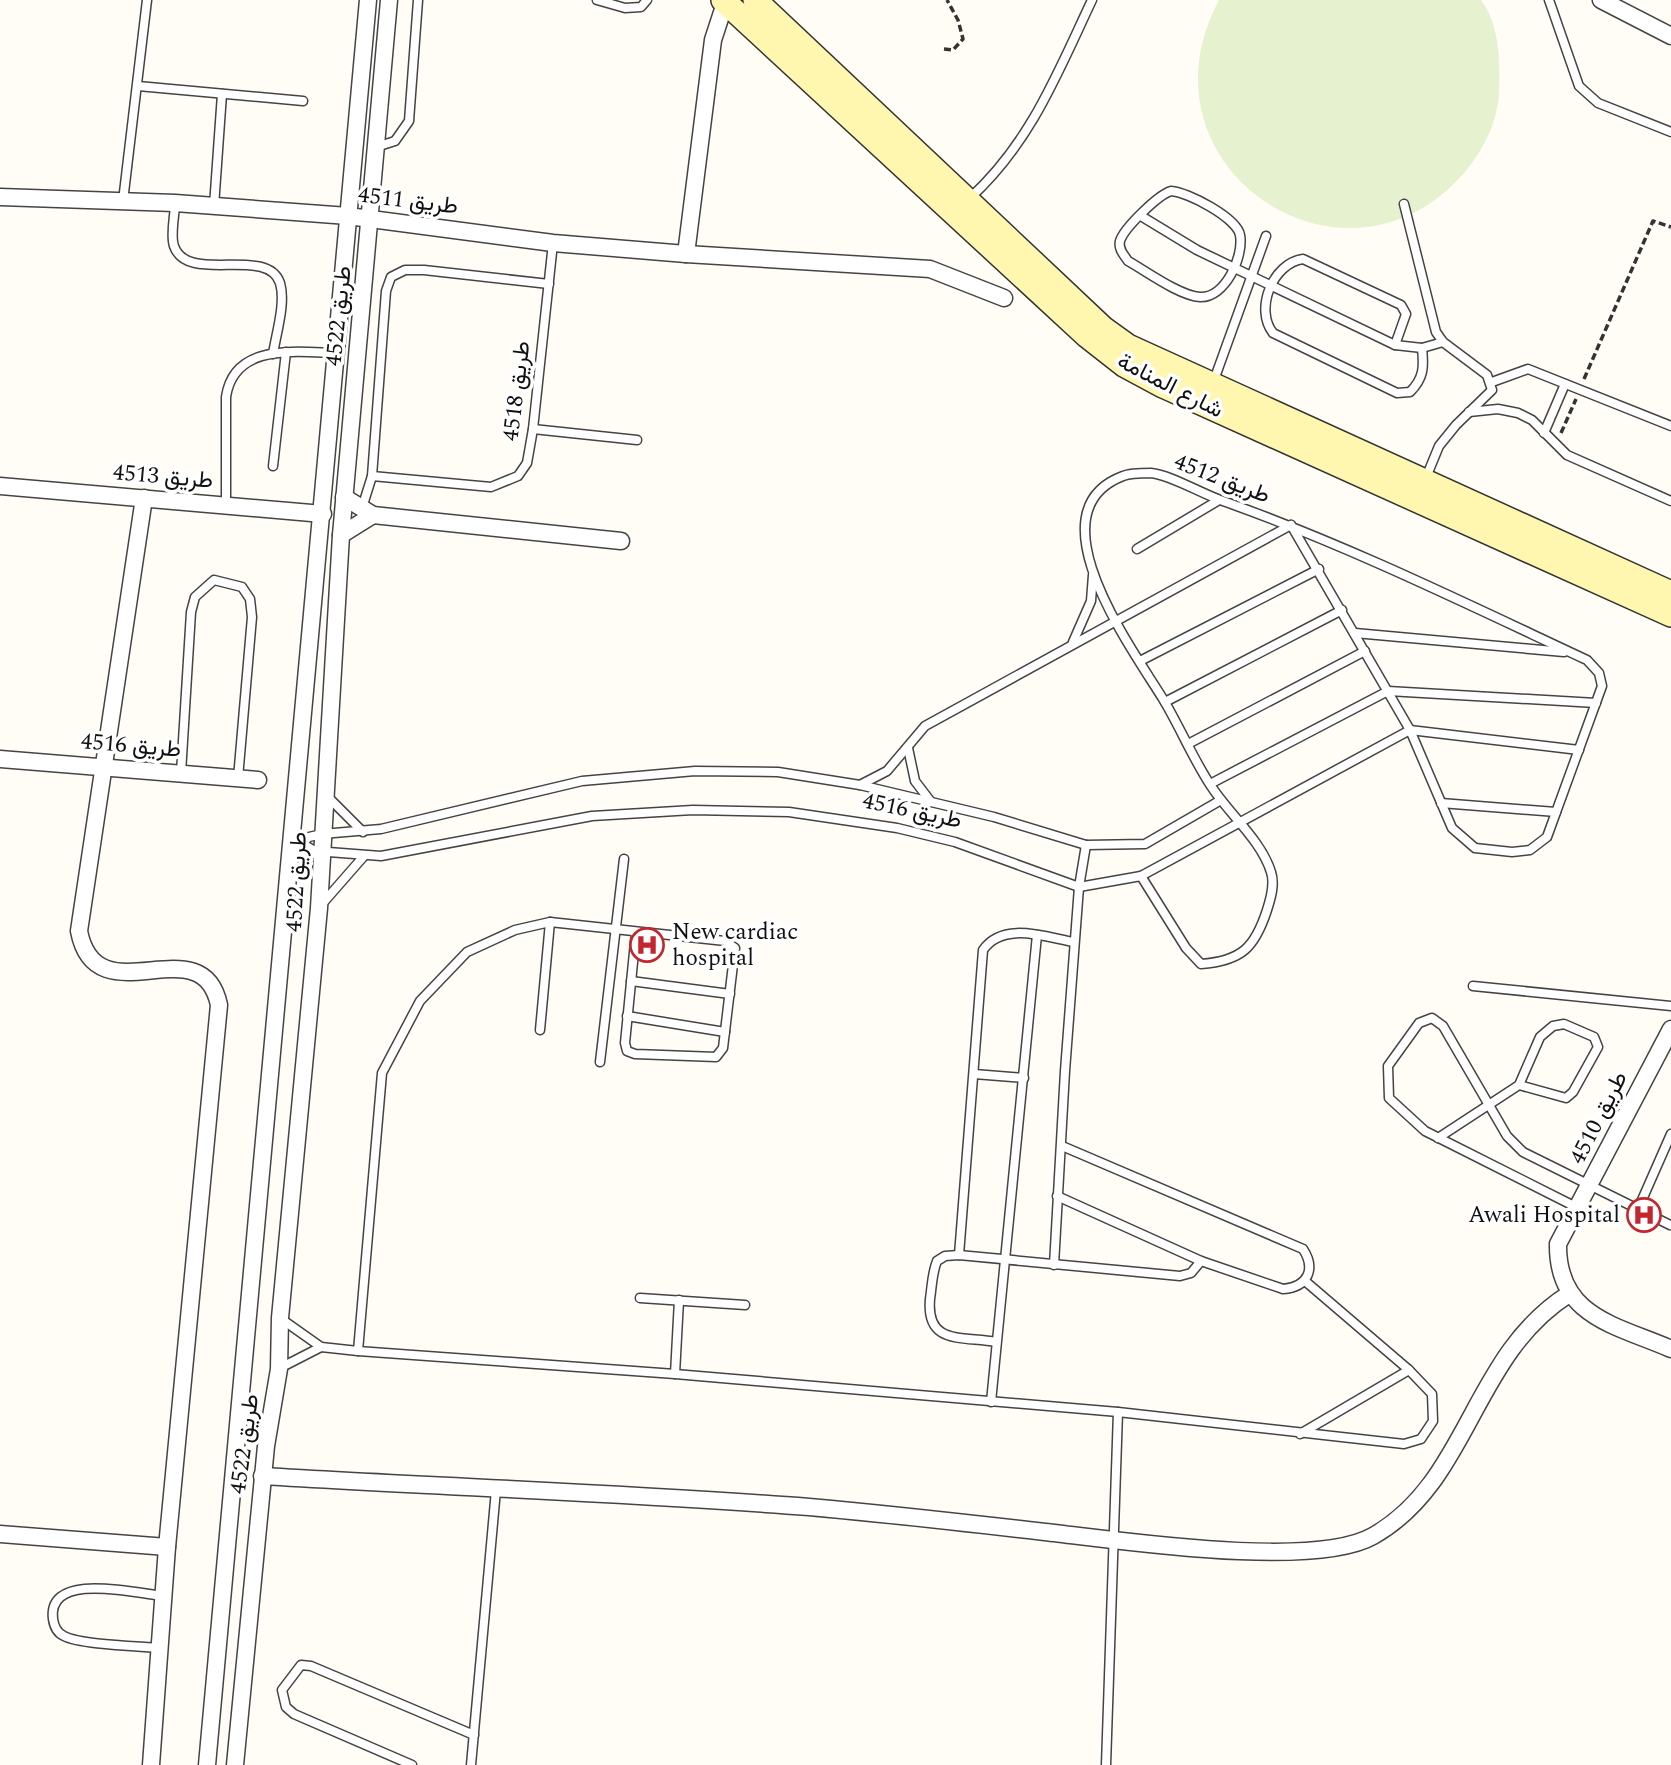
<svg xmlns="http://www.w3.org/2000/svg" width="1671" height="1765" font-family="Spectral,Vazirmatn,serif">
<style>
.pitch{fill:#e6f2cf}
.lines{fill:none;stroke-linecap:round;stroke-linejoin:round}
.lane-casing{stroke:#444;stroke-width:11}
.street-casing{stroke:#444;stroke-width:19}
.secondary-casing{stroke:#333;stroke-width:26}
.path{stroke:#333;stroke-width:3.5;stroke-dasharray:7 3.5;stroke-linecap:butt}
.lane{stroke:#fff;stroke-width:8}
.street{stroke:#fff;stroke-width:16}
.secondary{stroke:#fff6b0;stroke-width:23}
.labels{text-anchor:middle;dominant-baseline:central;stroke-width:7;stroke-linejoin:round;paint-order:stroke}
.street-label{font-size:23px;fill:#111;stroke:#fff}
.poi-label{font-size:23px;fill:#111;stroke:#fff;text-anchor:start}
</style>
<rect width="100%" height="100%" fill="#fffdf5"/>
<path class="pitch" d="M1219,0h262c19,25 19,63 18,92 -1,29 -16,59 -35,81 -120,138 -334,-7 -245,-173z"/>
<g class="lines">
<g class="lane-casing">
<g id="lane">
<polyline points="597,0 625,8 641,7 647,0"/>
<polyline points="1549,0 1579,86 1598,103 1671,132"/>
<polyline points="138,86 303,101"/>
<polyline points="376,147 395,141 409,121 418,0"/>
<path d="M1171,191c17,1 66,27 69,44 4,22 -15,63 -40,62 -20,-1 -54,-26 -72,-36 -4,-6 -10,-12 -8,-20 4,-13 38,-46 51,-50z"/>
<path d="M970,198c61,-56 87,-124 122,-198"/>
<polyline points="123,201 147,0"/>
<path d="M175,203c0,12 -5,32 -1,43 13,39 93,-1 106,37 6,20 -4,51 -7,71"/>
<polyline points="1404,204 1436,332 1443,342 1487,375 1492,390 1456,425 1439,446 1425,480"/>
<polyline points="214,206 222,94"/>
<polyline points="1141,216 1197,250 1395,345 1422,348 1443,342"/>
<path d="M1395,345l11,-31 -5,-9 -98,-46c-30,4 -49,50 -30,74l124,60 13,-1c14,-14 14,-25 12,-44"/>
<polyline points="1492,382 1528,369 1671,426"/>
<polyline points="1213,383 1266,236"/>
<polyline points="1469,412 1498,409 1518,413 1532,420 1567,455 1671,501"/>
<polyline points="533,429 637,440"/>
<polyline points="1544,433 1565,384"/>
<polyline points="273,466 286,352"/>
<polyline points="372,476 491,487 518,476 527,463 533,429 553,243"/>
<path d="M226,505v-108c8,-54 69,-45 110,-44"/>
<polyline points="362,508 372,476 386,291 391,277 405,270 424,270 549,284"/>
<polyline points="1137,549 1219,500"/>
<polyline points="1355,633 1564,652"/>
<polyline points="1073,642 1091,601 1093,575"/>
<polyline points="1140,661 1319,569"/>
<polyline points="1165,702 1342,610"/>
<polyline points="1410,730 1579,750"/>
<polyline points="1188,744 1365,651"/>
<polyline points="908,748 915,781 931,802"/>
<polyline points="181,773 191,612 195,597 214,580 242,587 250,599 252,617 238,778"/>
<polyline points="1210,784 1388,691 1596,703"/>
<polyline points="860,785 887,771 925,726 1291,525"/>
<polyline points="328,797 363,832"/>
<polyline points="1441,803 1556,812"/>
<polyline points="294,834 301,843 315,851 381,856 592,816 693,810 789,812 897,828 955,842 1079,887 1141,876 1410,730"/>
<polyline points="299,846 309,837 322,834 381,829 582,781 695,771 778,772 860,785 994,817 1086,845 1145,844 1221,800"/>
<path d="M1141,876l45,72 15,16c41,-3 54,-17 66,-54 4,-12 8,-26 4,-38 -10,-32 -42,-58 -60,-86 -18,-27 -31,-59 -48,-87 -30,-49 -133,-188 -40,-223 7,-3 20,-3 28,-3 20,2 51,21 72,28 124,44 244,103 364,159l12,13 3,13 -55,151 -17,13 -18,2 -37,-4 -23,-20 -42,-98 -119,-205"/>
<polyline points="322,904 364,856"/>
<polyline points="631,981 730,994"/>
<polyline points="1473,986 1671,1006"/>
<polyline points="627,1016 725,1032"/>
<polyline points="540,1030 550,922"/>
<polyline points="600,1062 624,859"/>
<polyline points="974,1074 1024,1078"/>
<polyline points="1438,1138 1519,1085 1540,1037 1553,1026 1564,1024 1594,1037 1598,1047 1573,1092 1566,1098 1519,1085"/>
<polyline points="1057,1196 1201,1261"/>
<polyline points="1578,1208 1425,1131 1389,1098 1388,1066 1419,1023 1432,1018 1443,1026 1507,1136 1523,1152 1670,1225"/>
<polyline points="1638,1209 1671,1134"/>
<path d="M959,1255l24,-305c20,-29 62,-13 91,-8"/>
<polyline points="1054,1265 1065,1071 1079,887 1086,845"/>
<polyline points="640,1298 745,1305"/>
<polyline points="280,1318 321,1347 358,1351 675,1374 1118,1412 1404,1444 1421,1439 1433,1421 1432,1394 1409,1370 1305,1281"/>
<path d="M996,1342c-35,-6 -70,3 -66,-43 2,-13 2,-26 7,-38l8,-5 14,-1 221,21 11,-3 10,-12 82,28c25,-2 33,-20 20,-40l-241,-103"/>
<polyline points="358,1351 382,1073 420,1001 467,952 515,930 550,922 725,941 735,948 723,1048 716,1057 635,1054 627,1051 625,1043 636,932"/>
<polyline points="280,1368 321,1347"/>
<polyline points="675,1374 679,1300"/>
<polyline points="991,1402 1037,935"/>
<polyline points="1300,1434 1409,1370"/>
<path d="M161,1648c-22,-2 -80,-3 -97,-12 -7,-3 -10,-10 -11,-17 -6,-48 82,-26 110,-23"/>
<polyline points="412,1765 294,1714 286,1707 282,1690 301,1665 311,1666 474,1735"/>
<polyline points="471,1765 496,1490"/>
<polyline points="1106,1765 1118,1412"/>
</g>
</g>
<g class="street-casing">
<g id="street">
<polyline points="1601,0 1671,36"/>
<polyline points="0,197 175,203 348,216 553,243 686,254 930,269 1004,298"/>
<polyline points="686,254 713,40 726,0"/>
<polyline points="0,486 323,514"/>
<polyline points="344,497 373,515 621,541"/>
<path d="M144,498l-65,433c17,89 123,-8 140,74l-52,542 -16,218"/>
<polyline points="341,535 373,515"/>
<polyline points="0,759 258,780"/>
<path d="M1671,1029l-113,215c-1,73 58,81 113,105"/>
<path d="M262,1476c182,11 365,17 547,31 79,7 158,16 236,25 73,8 268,38 328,4 97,-55 98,-180 196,-242"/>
<polyline points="0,1534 167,1547"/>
<polyline points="207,1765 368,0"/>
<polyline points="235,1765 266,1446 279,1369 280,1318 319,908 341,535 389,0"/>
</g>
</g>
<g class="secondary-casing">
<g id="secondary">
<polyline points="723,0 1087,336 1124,365 1163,386 1671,615"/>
<polyline points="755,0 1103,328 1128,346 1671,593"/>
</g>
</g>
<g class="path">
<polyline points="944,49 953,50 963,39 958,20 947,0"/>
<polyline points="1584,379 1653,221 1671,227"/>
<polyline points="1561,433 1576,399"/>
</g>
<use href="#lane" class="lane"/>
<use href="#street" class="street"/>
<use href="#secondary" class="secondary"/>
</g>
<defs>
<g id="hospital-ring" transform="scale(1.75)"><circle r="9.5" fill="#fff" stroke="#c4262e" stroke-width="1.5"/><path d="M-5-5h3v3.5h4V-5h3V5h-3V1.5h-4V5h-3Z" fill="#c4262e"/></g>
</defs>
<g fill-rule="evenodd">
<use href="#hospital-ring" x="647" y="945"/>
<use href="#hospital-ring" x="1644" y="1215"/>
</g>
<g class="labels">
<g class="street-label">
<text transform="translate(408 201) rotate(7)">طريق 4511</text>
<text transform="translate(339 316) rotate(-84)">طريق 4522</text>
<text transform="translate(1170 386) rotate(27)">شارع المنامة</text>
<text transform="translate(517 391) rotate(-83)">طريق 4518</text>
<text transform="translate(163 477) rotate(5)">طريق 4513</text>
<text transform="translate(1222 479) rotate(21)">طريق 4512</text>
<text transform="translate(131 746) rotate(5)">طريق 4516</text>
<text transform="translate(912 811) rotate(12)">طريق 4516</text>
<text transform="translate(297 882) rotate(-87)">طريق 4522</text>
<text transform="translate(1599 1118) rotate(-63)">طريق 4510</text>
<text transform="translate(245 1444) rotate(-82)">طريق 4522</text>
</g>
<g class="poi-label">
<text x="672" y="932">New cardiac<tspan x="672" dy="26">hospital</tspan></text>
<text x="1620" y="1215" text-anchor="end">Awali Hospital</text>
</g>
</g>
</svg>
